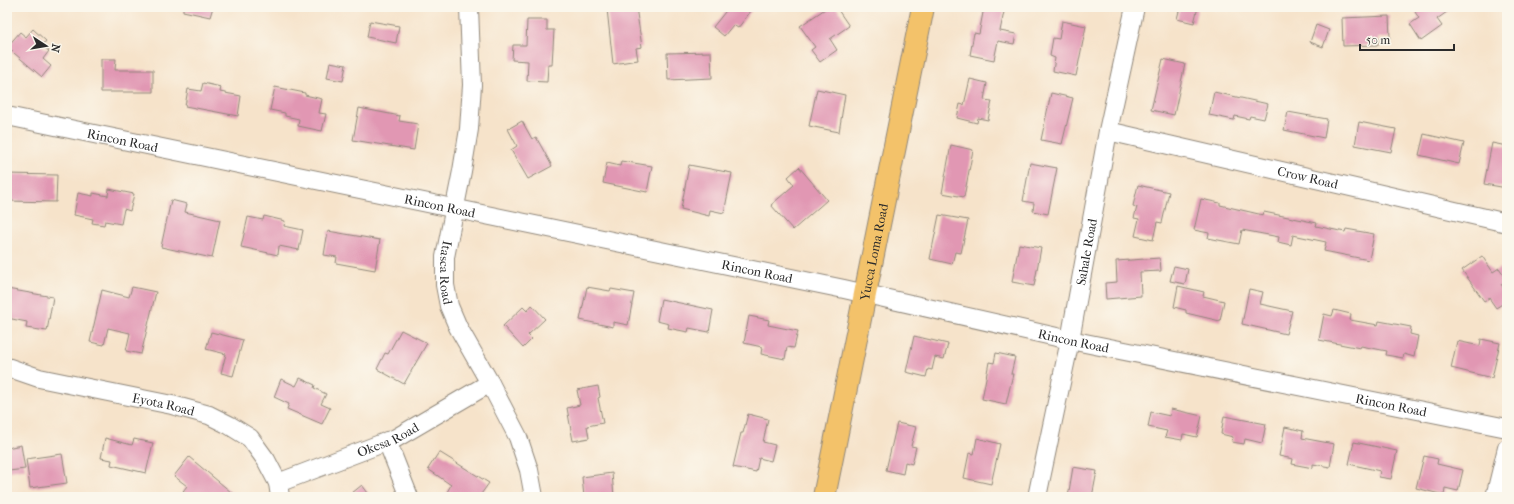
<svg xmlns="http://www.w3.org/2000/svg" width="1514" height="504" font-family="'IM FELL French Canon',serif">
<style>
.building{fill:#e197b3}
.lines{fill:none;stroke-linecap:round;stroke-linejoin:round}
.minor-casing{stroke:#90877a;stroke-width:20}
.major-casing{stroke:#90877a;stroke-width:24}
.minor{stroke:#fff;stroke-width:18}
.major{stroke:#f3c26a;stroke-width:22}
.labels{text-anchor:middle;dominant-baseline:central;stroke-width:3;stroke-linejoin:round;paint-order:stroke}
.street-label{font-size:13px;fill:#2b2b2b;stroke:#fbf7ec}
</style>
<rect width="100%" height="100%" fill="#fbf7ec"/>
<filter id="ink" filterUnits="userSpaceOnUse"><feTurbulence type="fractalNoise" baseFrequency=".025" numOctaves="2"/><feDisplacementMap in="SourceGraphic" scale="8" xChannelSelector="R" yChannelSelector="G"/><feConvolveMatrix kernelMatrix="1 2 1 2 8 2 1 2 1" color-interpolation-filters="sRGB"/></filter>
<filter id="wash" filterUnits="userSpaceOnUse"><feTurbulence type="fractalNoise" baseFrequency=".012" numOctaves="4" result="noise"/><feDisplacementMap in="SourceGraphic" scale="16" xChannelSelector="R" yChannelSelector="G"/><feGaussianBlur stdDeviation="0.9" result="paint"/><feColorMatrix in="noise" values="0 0 0 0 0 0 0 0 0 0 0 0 0 0 0 0 0 1.4 0 .05"/><feComposite in="paint" operator="in"/></filter>
<g filter="url(#wash)">
<rect width="100%" height="100%" fill="#f6e3ca"/>
<g id="blocks">
<g class="building">
<polygon points="183,7 213,7 210,17 183,11"/>
<polygon points="610,7 636,7 642,47 636,48 638,60 613,64 607,9 610,8"/>
<polygon points="729,7 754,7 738,28 733,25 724,36 713,27"/>
<polygon points="828,7 836,7 849,26 830,39 837,50 820,62 811,50 815,47 800,26"/>
<polygon points="984,7 1005,7 1000,31 1016,34 1014,44 998,41 994,60 970,55 974,33 979,34"/>
<polygon points="1180,7 1198,7 1194,23 1177,19"/>
<polygon points="1422,7 1454,7 1437,19 1442,26 1421,41 1410,24 1419,18 1415,12"/>
<polygon points="1389,16 1390,38 1378,38 1378,45 1343,46 1342,18"/>
<polygon points="527,20 547,20 547,30 554,30 552,65 548,65 547,82 527,81 528,61 512,60 513,45 526,45"/>
<polygon points="370,21 399,26 396,43 367,37"/>
<polygon points="1062,21 1086,26 1076,76 1053,71 1055,58 1050,56 1053,38 1059,39"/>
<polygon points="1316,25 1329,30 1323,47 1310,42"/>
<polygon points="33,29 46,41 42,46 49,51 43,59 51,66 42,77 7,47 20,32 26,37"/>
<polygon points="711,52 712,78 668,80 667,53"/>
<polygon points="101,59 116,59 115,70 153,70 153,92 101,92"/>
<polygon points="1163,59 1185,64 1174,115 1151,110"/>
<polygon points="330,62 346,65 343,81 327,78"/>
<polygon points="970,79 987,83 984,100 992,101 988,120 978,118 977,123 957,118 960,104 964,105"/>
<polygon points="203,83 221,87 220,92 241,96 238,116 185,106 188,89 201,91"/>
<polygon points="275,87 305,93 305,95 322,99 319,113 326,114 322,131 298,126 299,119 285,116 285,113 270,110"/>
<polygon points="817,89 845,95 839,132 809,126"/>
<polygon points="1214,92 1268,104 1264,119 1250,116 1249,119 1235,116 1234,120 1209,115"/>
<polygon points="1051,93 1073,98 1062,144 1041,140"/>
<polygon points="359,108 400,116 399,121 418,124 414,150 353,140"/>
<polygon points="1288,112 1327,119 1324,138 1284,130"/>
<polygon points="522,121 532,139 536,137 552,166 528,179 511,150 517,146 508,129"/>
<polygon points="1359,122 1396,129 1391,152 1355,145"/>
<polygon points="1424,134 1464,143 1459,164 1419,155"/>
<polygon points="1492,143 1507,146 1507,188 1484,184"/>
<polygon points="951,145 973,150 964,197 942,193"/>
<polygon points="621,161 652,166 647,192 603,183 607,163 620,166"/>
<polygon points="1030,163 1057,168 1048,214 1033,211 1034,203 1023,201"/>
<polygon points="689,165 732,173 724,213 710,210 709,216 681,209"/>
<polygon points="799,167 827,200 793,230 771,205 794,185 788,177"/>
<polygon points="7,174 57,175 56,202 8,201 9,195 7,195"/>
<polygon points="1138,185 1169,192 1162,223 1157,222 1153,240 1135,236 1139,219 1134,218 1137,207 1133,206"/>
<polygon points="109,189 134,194 130,211 124,209 121,224 105,221 104,225 92,223 93,219 74,215 78,193 93,196 93,193 108,196"/>
<polygon points="1201,199 1220,203 1220,205 1263,215 1264,212 1317,223 1316,226 1345,232 1346,229 1374,234 1369,260 1324,251 1326,242 1293,235 1291,245 1278,242 1279,237 1242,230 1239,244 1208,238 1209,233 1194,230"/>
<polygon points="171,200 187,204 185,212 220,220 212,258 161,247"/>
<polygon points="939,215 968,220 961,253 955,252 952,264 930,259"/>
<polygon points="264,216 285,221 284,226 303,230 299,250 279,246 278,255 241,247 248,217 263,220"/>
<polygon points="328,231 380,240 375,270 336,263 337,257 324,255"/>
<polygon points="1019,244 1041,248 1034,286 1012,282"/>
<polygon points="1482,256 1493,272 1499,268 1507,279 1501,284 1507,293 1507,301 1496,308 1489,298 1484,301 1462,270"/>
<polygon points="1160,258 1161,271 1140,272 1141,296 1106,299 1105,283 1117,282 1116,261"/>
<polygon points="1174,266 1188,269 1185,284 1170,281"/>
<polygon points="1178,286 1204,292 1203,296 1224,301 1220,321 1186,313 1186,310 1174,307"/>
<polygon points="132,287 156,292 141,354 126,351 130,333 108,328 104,345 90,342 102,290 129,297"/>
<polygon points="587,287 610,291 611,289 634,293 628,325 613,322 613,327 580,320"/>
<polygon points="7,289 53,297 47,331 26,328 27,322 7,318"/>
<polygon points="1249,289 1263,292 1260,304 1292,311 1286,334 1242,324"/>
<polygon points="661,299 713,310 709,332 689,328 688,332 668,328 669,324 657,321"/>
<polygon points="532,305 545,319 528,335 532,339 523,348 503,326 523,307 527,311"/>
<polygon points="1334,310 1351,314 1350,320 1378,325 1379,321 1411,327 1410,334 1418,336 1414,357 1404,354 1403,358 1386,355 1387,351 1361,346 1360,348 1319,340 1324,314 1332,316"/>
<polygon points="749,316 769,320 768,325 798,331 794,348 787,347 785,359 761,354 762,347 744,343"/>
<polygon points="401,330 427,343 404,384 377,369 385,353 388,354"/>
<polygon points="211,332 243,340 233,376 221,373 226,354 206,349"/>
<polygon points="914,336 948,344 944,359 935,357 932,370 928,369 926,377 906,372"/>
<polygon points="1481,339 1500,343 1492,378 1451,368 1457,341 1480,346"/>
<polygon points="996,353 1015,357 1011,374 1013,374 1006,404 982,399 989,362 994,363"/>
<polygon points="300,378 315,385 314,388 326,394 321,404 330,408 322,424 287,409 289,404 274,397 281,379 296,386"/>
<polygon points="598,386 600,397 598,398 603,423 587,426 589,438 573,441 567,408 580,405 577,390"/>
<polygon points="1171,409 1202,416 1197,437 1183,434 1182,440 1165,437 1167,431 1148,427 1151,412 1170,416"/>
<polygon points="748,414 768,419 763,442 775,445 771,461 759,458 756,472 733,467 741,433 743,433"/>
<polygon points="1224,416 1266,424 1262,443 1245,439 1244,444 1232,442 1233,437 1221,434"/>
<polygon points="897,423 916,427 911,446 916,447 912,464 905,462 903,474 886,470"/>
<polygon points="1285,427 1303,431 1302,438 1334,444 1330,467 1313,464 1313,468 1292,464 1293,459 1279,456"/>
<polygon points="105,438 132,445 134,439 153,443 146,473 111,465 112,460 101,458"/>
<polygon points="977,438 1000,444 991,484 964,478 969,453 974,454"/>
<polygon points="1354,442 1397,451 1391,479 1379,477 1380,471 1349,464"/>
<polygon points="21,445 25,469 9,471 7,448"/>
<polygon points="439,452 489,483 479,497 454,497 447,492 451,485 428,469"/>
<polygon points="62,454 67,483 30,488 26,459"/>
<polygon points="1424,456 1438,459 1437,464 1463,470 1458,491 1445,488 1444,495 1416,488"/>
<polygon points="189,457 237,497 190,497 183,491 187,486 174,476"/>
<polygon points="1073,467 1097,471 1092,497 1068,497"/>
<polygon points="612,473 614,497 584,497 582,477"/>
<polygon points="362,485 371,497 347,497"/>
</g>
</g>
</g>
<g filter="url(#ink)">
<use href="#blocks" fill-opacity="0" stroke="#90877a" stroke-width="1"/>
<g class="lines">
<g class="minor-casing">
<g id="minor">
<path id="s1" d="M469,7l3,78 -3,44 -7,42 -17,86v28l4,21 9,21 32,56 28,54 11,33 5,27"/>
<path id="s2" d="M7,116l837,173 226,51 437,88"/>
<path id="s3" d="M1108,131l399,92"/>
<path id="s4" d="M7,367l32,11 133,27 37,10 20,10 21,13 16,22 12,23 2,14"/>
<polyline points="387,441 409,497"/>
<path id="s5" d="M278,483l118,-45 94,-55"/>
<path id="s6" d="M1037,497l33,-157 38,-209 27,-124"/>
<polyline points="1495,497 1507,448"/>
</g>
</g>
<g class="major-casing">
<g id="major">
<path id="s7" d="M824,497l99,-490"/>
</g>
</g>
<use href="#minor" class="minor"/>
<use href="#major" class="major"/>
</g>
</g>
<g class="labels">
<g class="street-label">
<text stroke="none"><textPath href="#s2" startOffset="118">Rincon Road</textPath></text>
<text stroke="none"><textPath href="#s3" startOffset="205">Crow Road</textPath></text>
<text stroke="none"><textPath href="#s2" startOffset="442">Rincon Road</textPath></text>
<text stroke="none"><textPath href="#s7" startOffset="250">Yucca Loma Road</textPath></text>
<text stroke="none"><textPath href="#s6" startOffset="250">Sahale Road</textPath></text>
<text stroke="none"><textPath href="#s2" startOffset="766">Rincon Road</textPath></text>
<text stroke="none"><textPath href="#s1" startOffset="268">Itasca Road</textPath></text>
<text stroke="none"><textPath href="#s2" startOffset="1090">Rincon Road</textPath></text>
<text stroke="none"><textPath href="#s2" startOffset="1414">Rincon Road</textPath></text>
<text stroke="none"><textPath href="#s4" startOffset="161">Eyota Road</textPath></text>
<text stroke="none"><textPath href="#s5" startOffset="118">Okesa Road</textPath></text>
</g>
</g>
<rect width="1514" height="504" fill="none" stroke="#fbf7ec" stroke-width="24"/>
<g transform="translate(46 46) rotate(102)" stroke="#fbf7ec" stroke-width="3" paint-order="stroke">
<path d="M0-3L7 15L0 10L-7 15Z" fill="#2b2b2b"/>
<text y="-6" font-size="11" font-weight="bold" text-anchor="middle" fill="#2b2b2b">N</text>
</g>
<path d="M1360 44v6h94v-6" fill="none" stroke="#2b2b2b" stroke-width="2"/>
<text x="1366" y="44" font-size="12" fill="#2b2b2b" stroke="#fbf7ec" stroke-width="3" paint-order="stroke">50 m</text>
</svg>
